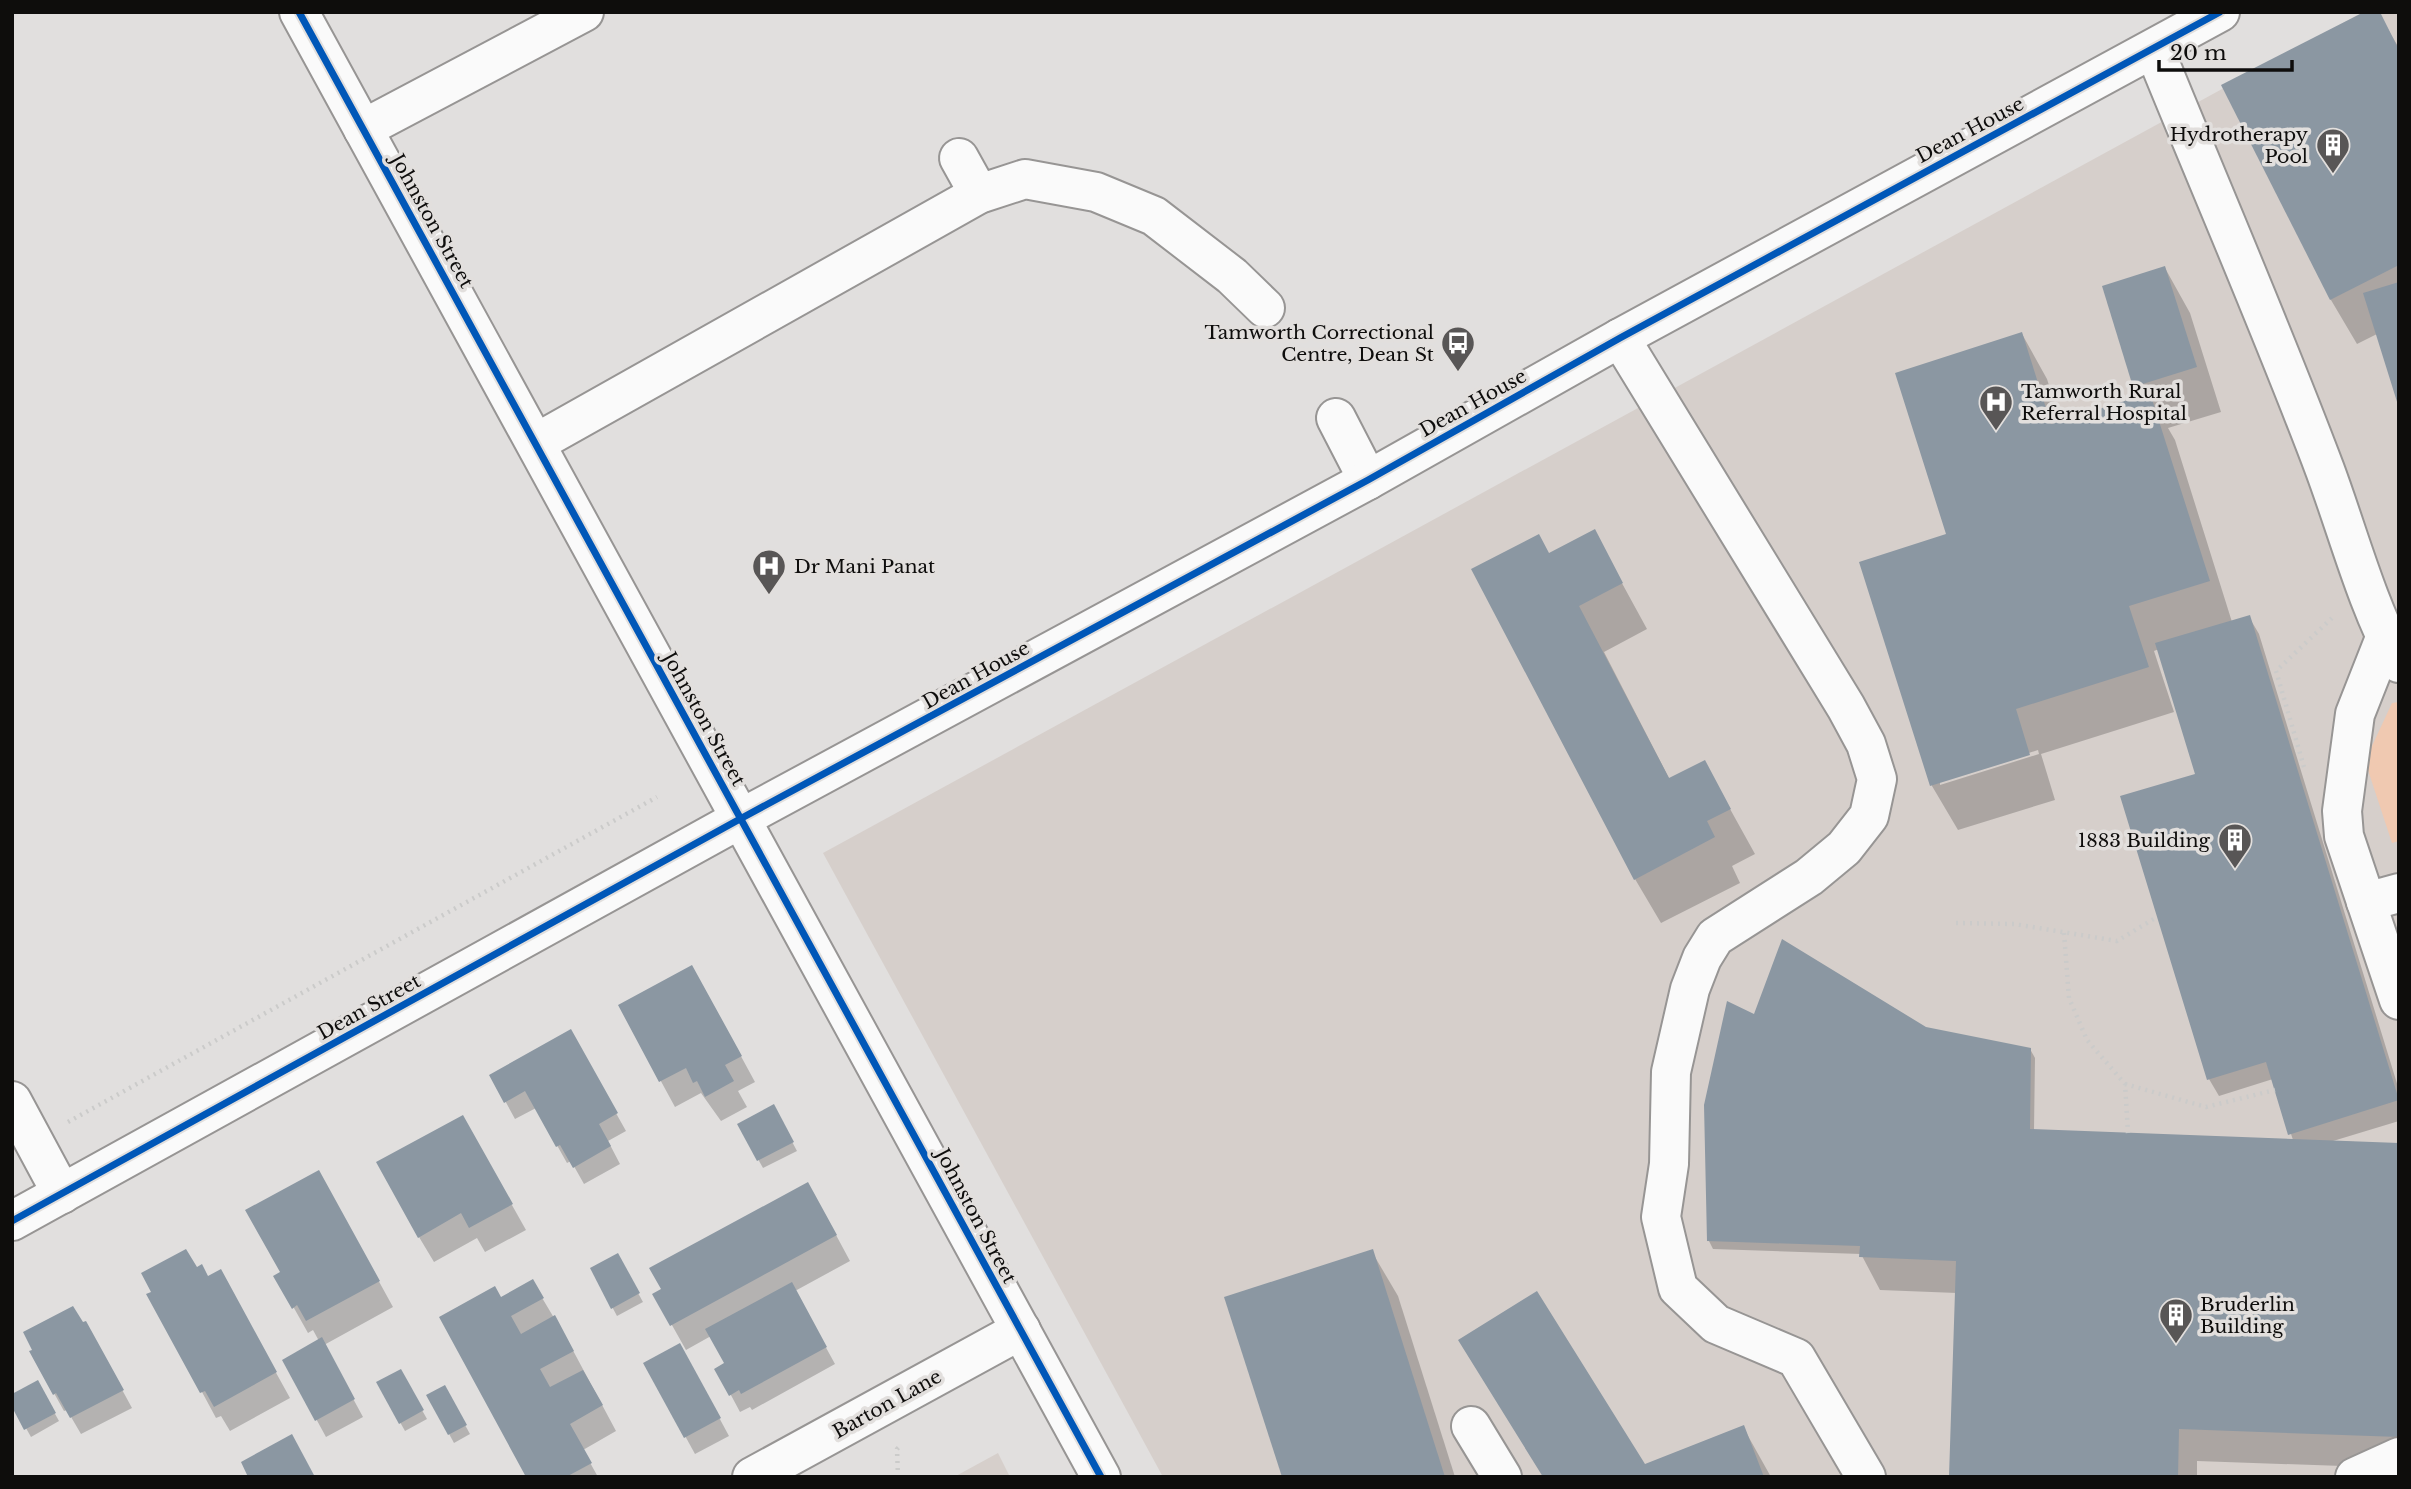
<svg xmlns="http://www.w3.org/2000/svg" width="2411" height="1489" font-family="'Libre Baskerville',serif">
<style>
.built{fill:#d6cfcb}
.green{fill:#f0c9b1}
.shadow{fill:#0003;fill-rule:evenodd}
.building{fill:#8b97a2}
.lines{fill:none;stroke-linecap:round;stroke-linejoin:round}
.minor-casing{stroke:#979594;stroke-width:42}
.path{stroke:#cbcbca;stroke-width:4.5;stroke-dasharray:2 5;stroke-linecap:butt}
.minor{stroke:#fafafa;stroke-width:38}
.cycleway-casing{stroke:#e2dfdd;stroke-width:11}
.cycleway{stroke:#0057b8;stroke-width:7}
.labels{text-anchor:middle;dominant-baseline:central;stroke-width:7;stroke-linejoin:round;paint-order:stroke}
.street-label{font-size:19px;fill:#0e0d0c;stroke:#e2dfdd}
.poi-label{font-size:19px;fill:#0e0d0c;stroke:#e2dfdd;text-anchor:end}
</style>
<rect width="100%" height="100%" fill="#e1dfde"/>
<g class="built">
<polygon points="2363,12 2399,12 2399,1477 1163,1477 823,853"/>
<polygon points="998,1453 1010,1477 954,1477"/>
</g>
<polygon class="green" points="2399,702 2399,841 2392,843 2365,761 2392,703"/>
<g class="shadow">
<polygon points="2378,12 2399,48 2399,401 2377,334 2357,344 2331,300 2223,86"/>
<path d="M2165,268l25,45 31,99 -53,16 7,12 57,182 17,-5 10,17 140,456v31l-66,20 66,3v324l-202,-7v16h-246l6,-184 -77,-3 -19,-36 -148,-5 -4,-8 46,-225 171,12 104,21 5,9 -1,72 259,10 -20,-61 -54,17 -10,-17 -12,-304 -38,-126 -5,2 20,61 -133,42 14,46 -97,30 -26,-44 -71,-223 87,-28 74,-201 25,45 14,44 80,-25 -6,-12zM2038,750l1,4 -99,31v-3z"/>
<polygon points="1594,532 1647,629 1604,652 1670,780 1704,762 1755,854 1732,866 1740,883 1661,923 1635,879 1549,555"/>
<polygon points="706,992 755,1082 738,1091 747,1107 721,1121 701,1093 675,1107 620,1006"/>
<polygon points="580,1049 626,1131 608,1141 620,1164 584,1184 571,1161 567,1163 536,1108 515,1119 491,1075"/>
<polygon points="773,1106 797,1151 763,1168 739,1125"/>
<polygon points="477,1143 526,1230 485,1252 477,1238 434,1262 419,1237"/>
<polygon points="333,1198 393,1307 324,1345 363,1417 326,1437 284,1360 319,1341 313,1330 308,1333 276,1276 282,1272"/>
<polygon points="822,1209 850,1261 795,1291 835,1364 752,1410 750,1407 740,1412 717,1369 726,1363 711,1336 686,1350 655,1295"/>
<polygon points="1372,1252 1398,1296 1455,1477 1283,1477"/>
<polygon points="617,1255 643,1302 617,1316 592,1269"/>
<polygon points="196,1269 234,1297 290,1398 230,1431 221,1416 216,1418 202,1392"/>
<polygon points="532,1281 569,1343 616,1431 583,1450 598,1477 528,1477 500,1299"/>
<polygon points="95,1340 132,1408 81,1434 67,1410 64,1411 31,1352"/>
<polygon points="689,1362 729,1436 695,1454 645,1363"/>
<polygon points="400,1371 427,1419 405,1431 378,1383"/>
<polygon points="37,1382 59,1421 31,1437 12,1403"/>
<polygon points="444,1387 470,1434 454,1443 428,1395"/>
<polygon points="1743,1427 1771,1477 1543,1477 1645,1466"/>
</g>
<g class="building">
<polygon points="2364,12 2380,12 2399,50 2399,265 2330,300 2221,85"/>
<polygon points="2165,266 2197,367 2133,387 2102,286"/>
<polygon points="2399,282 2399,405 2398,405 2363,293"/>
<polygon points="2022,332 2051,424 2150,393 2210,581 2129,606 2149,667 2016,709 2030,755 1930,786 1859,562 1946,534 1895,373"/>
<polygon points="1595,529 1623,583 1579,606 1669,778 1705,760 1731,809 1707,821 1715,837 1634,880 1471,569 1539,534 1549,553"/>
<polygon points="2250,615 2399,1100 2288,1135 2266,1062 2207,1080 2120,796 2195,774 2155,643"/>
<polygon points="1782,939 1926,1027 2031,1048 2030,1129 2399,1143 2399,1437 2179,1429 2178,1477 1949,1477 1956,1261 1859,1257 1860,1246 1707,1241 1704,1105 1727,1001 1754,1014"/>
<polygon points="692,965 742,1056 725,1065 734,1081 705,1097 697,1081 693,1083 686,1068 659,1082 618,1005"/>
<polygon points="571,1029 618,1113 599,1124 611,1146 573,1168 560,1145 556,1147 525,1091 504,1103 489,1075"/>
<polygon points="774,1104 794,1142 757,1161 737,1124"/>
<polygon points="463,1115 513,1204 469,1228 461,1213 418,1238 376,1162"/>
<polygon points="319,1170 380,1281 306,1321 297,1305 292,1309 273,1276 280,1272 245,1210"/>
<polygon points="808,1182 837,1235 670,1326 652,1294 661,1289 649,1268"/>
<polygon points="186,1249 197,1267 202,1264 208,1276 221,1269 277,1372 214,1407 205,1391 200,1393 146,1294 151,1292 141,1273"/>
<polygon points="1373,1249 1445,1477 1282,1477 1224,1297"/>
<polygon points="618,1253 640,1293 611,1309 590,1268"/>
<polygon points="533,1279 544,1298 511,1316 521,1334 555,1315 574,1351 540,1369 550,1387 583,1370 603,1405 570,1424 592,1463 566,1477 526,1477 439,1317 495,1286 501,1297"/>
<polygon points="792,1282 827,1347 741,1394 739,1390 729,1396 714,1369 724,1363 705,1329"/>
<polygon points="1537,1291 1645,1464 1744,1425 1764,1477 1543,1477 1458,1340"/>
<polygon points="73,1306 83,1322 86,1321 124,1390 70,1418 56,1393 53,1395 29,1351 32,1350 23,1332"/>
<polygon points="322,1337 355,1399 315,1421 282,1360"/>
<polygon points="680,1343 721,1418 684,1438 643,1363"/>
<polygon points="401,1369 424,1410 399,1424 376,1382"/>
<polygon points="38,1380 56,1413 24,1430 12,1407 12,1394"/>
<polygon points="445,1385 467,1425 448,1435 426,1395"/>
<polygon points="292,1434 315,1477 248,1477 241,1462"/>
</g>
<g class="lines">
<g class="minor-casing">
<g id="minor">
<polyline points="299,12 1101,1477"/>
<path d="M2154,49c57,140 118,280 171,421 24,65 41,132 74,193"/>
<polyline points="363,129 584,12"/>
<polyline points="959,158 979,194"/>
<polyline points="1620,338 1846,707 1866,744 1877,779 1869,816 1844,848 1809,877 1715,937 1702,958 1690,989 1671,1072 1669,1164 1661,1217 1678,1288 1716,1324 1796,1358 1866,1477"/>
<polyline points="1336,418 1368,480"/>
<polyline points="536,443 979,194 1025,179 1096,192 1154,216 1232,276 1265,308"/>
<polyline points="2385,638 2355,714 2342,811 2344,836 2399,1000"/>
<polyline points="2366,902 2399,893"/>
<polyline points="12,1101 62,1194"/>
<polyline points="12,1221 740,819 1368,480 1620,338 2220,12"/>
<polyline points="1471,1426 1502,1477"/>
<polyline points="752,1477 1021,1330"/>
<polyline points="2355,1477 2399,1457"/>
</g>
</g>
<g class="path">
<polyline points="2304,767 2276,671 2332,618"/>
<polyline points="1956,923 2014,924 2117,941 2157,917"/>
<polyline points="2064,933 2069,998 2087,1040 2125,1084 2128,1133"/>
<polyline points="2125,1084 2206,1107 2275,1090"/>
<polyline points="68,1122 657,797"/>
<polyline points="898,1477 897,1449 899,1447"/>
</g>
<use href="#minor" class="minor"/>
<g class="cycleway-casing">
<g id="cycleway">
<polyline points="299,12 1101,1477"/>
<polyline points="12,1221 740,819 1368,480 1620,338 2220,12"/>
</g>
</g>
<use href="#cycleway" class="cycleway"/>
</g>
<defs>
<g id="building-pin" transform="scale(1.75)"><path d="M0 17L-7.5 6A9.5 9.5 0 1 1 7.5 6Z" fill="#585656" stroke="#e2dfdd"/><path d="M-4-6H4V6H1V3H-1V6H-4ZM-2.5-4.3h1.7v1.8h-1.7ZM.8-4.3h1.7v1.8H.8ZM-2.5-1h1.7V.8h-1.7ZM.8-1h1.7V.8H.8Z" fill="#fff"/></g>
<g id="bus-pin" transform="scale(1.75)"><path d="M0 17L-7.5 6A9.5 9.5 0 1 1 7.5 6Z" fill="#585656" stroke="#e2dfdd"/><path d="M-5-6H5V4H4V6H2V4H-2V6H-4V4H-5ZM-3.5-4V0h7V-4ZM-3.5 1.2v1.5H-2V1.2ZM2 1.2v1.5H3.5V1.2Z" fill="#fff"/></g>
<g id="hospital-pin" transform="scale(1.75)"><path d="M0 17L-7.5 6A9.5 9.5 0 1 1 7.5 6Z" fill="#585656" stroke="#e2dfdd"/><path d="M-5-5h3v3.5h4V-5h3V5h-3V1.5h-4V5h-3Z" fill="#fff"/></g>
</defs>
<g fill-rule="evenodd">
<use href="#building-pin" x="2333" y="145"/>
<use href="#bus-pin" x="1458" y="343"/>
<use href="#hospital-pin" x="1996" y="402"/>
<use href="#hospital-pin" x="769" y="566"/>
<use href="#building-pin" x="2235" y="840"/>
<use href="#building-pin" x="2176" y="1315"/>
</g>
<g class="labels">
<g class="street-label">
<text transform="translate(1970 130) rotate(-28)">Dean House</text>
<text transform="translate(432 221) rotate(61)">Johnston Street</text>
<text transform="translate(1473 403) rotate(-29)">Dean House</text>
<text transform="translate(976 675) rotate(-29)">Dean House</text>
<text transform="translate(704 719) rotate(61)">Johnston Street</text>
<text transform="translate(369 1007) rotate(-29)">Dean Street</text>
<text transform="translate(976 1216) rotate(62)">Johnston Street</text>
<text transform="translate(887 1404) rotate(-29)">Barton Lane</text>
</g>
<g class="poi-label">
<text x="2308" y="134">Hydrotherapy<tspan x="2308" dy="22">Pool</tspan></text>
<text x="1434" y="332">Tamworth Correctional<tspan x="1434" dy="22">Centre, Dean St</tspan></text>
<text x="2021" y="391" text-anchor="start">Tamworth Rural<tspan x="2021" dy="22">Referral Hospital</tspan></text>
<text x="794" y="566" text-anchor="start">Dr Mani Panat</text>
<text x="2210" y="840">1883 Building</text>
<text x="2200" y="1304" text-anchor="start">Bruderlin<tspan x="2200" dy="22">Building</tspan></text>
</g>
</g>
<rect width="2411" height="1489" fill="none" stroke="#0e0d0c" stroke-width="28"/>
<path d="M2159 60v10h133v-10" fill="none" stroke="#0e0d0c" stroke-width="3.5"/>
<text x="2170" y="60" font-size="21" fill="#0e0d0c" stroke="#e2dfdd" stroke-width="5" paint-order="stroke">20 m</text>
</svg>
